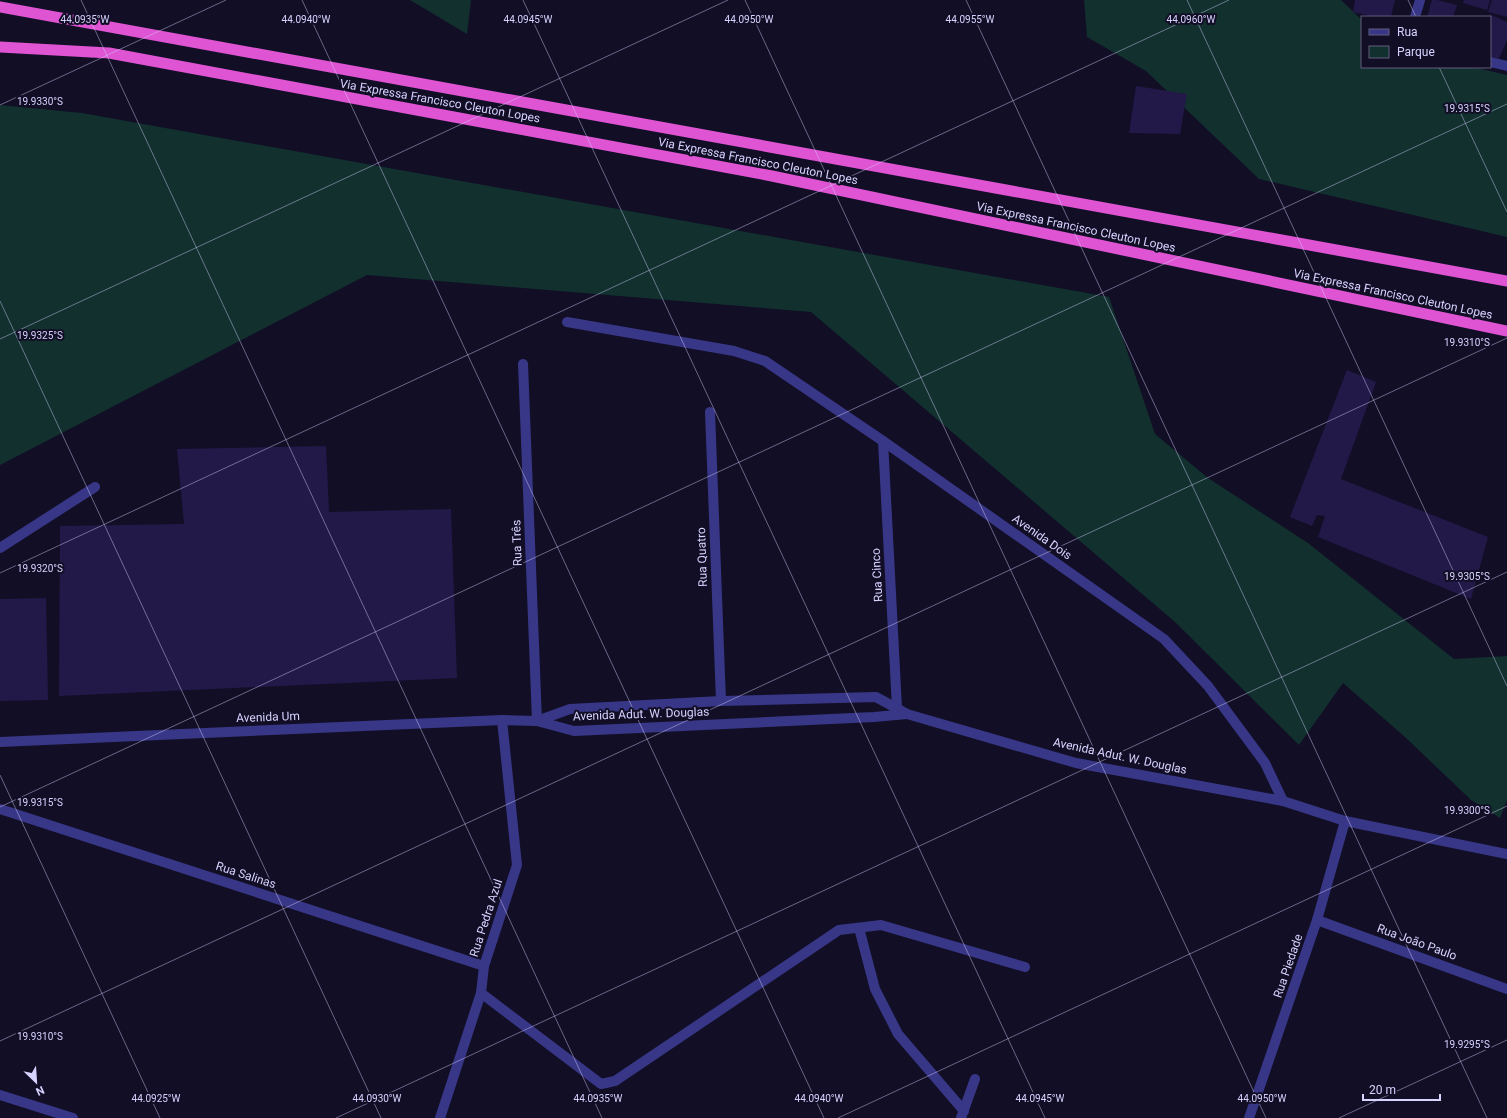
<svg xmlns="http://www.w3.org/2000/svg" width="1507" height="1118" font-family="Roboto,sans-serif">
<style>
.green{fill:#11302e}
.building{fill:#221948}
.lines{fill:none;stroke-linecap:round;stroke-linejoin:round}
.service{stroke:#383787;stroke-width:10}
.minor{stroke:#383787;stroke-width:10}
.tertiary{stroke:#383787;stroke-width:10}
.trunk{stroke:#de54d3;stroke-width:11}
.ticks{fill:none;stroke:#d7d3ff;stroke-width:1;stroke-opacity:0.45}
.labels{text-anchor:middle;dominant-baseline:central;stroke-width:4;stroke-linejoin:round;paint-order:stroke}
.street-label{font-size:12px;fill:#d7d3ff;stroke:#120e26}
.ticks-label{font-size:10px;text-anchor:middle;fill:#d7d3ff;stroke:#120e26;stroke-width:4;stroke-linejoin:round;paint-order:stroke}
</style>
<rect width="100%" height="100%" fill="#120e26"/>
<g class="green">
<polygon points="410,0 471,0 467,34"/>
<polygon points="1084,0 1341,0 1362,20 1362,67 1473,67 1507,75 1507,237 1259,179 1146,71 1087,37"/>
<polygon points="0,105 82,113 1109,297 1155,434 1208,478 1308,543 1454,659 1507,656 1507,800 1500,818 1471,800 1405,737 1343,683 1299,745 1175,622 811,312 367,275 0,465"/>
</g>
<g class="building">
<polygon points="1355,0 1395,0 1391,17 1375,17 1353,12"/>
<polygon points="1432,0 1437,0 1457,5 1453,17 1427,17"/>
<polygon points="1464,0 1490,0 1487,10 1463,3"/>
<polygon points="1492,0 1507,0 1507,17 1488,12"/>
<polygon points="1491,15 1507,22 1507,40 1498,61 1490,57"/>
<polygon points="1136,86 1187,94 1180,134 1129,133"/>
<polygon points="1347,370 1376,382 1341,479 1488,537 1471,599 1318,537 1325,516 1317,515 1312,526 1290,517"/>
<polygon points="326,446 329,512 451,509 457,678 59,696 60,526 184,524 177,449"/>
<polygon points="46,598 48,700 0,701 0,599"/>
</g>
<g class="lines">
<polyline class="service" points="0,548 95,487"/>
<g class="minor">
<polyline points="1415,17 1420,0"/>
<polyline points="1490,62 1507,66"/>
<polyline points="567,322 734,351 765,361 883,441 1164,639 1208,686 1265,763 1283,801"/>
<polyline points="523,364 537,721"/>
<polyline points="710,412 721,701"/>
<polyline points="883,441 897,708"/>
<polyline points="0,809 484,966"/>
<polyline points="1317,920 1507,989"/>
<polyline points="859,928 875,989 898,1034 964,1111"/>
<polyline points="481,993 601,1084 615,1081 839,930 881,925 1025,967"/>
<polyline points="0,1095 73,1118"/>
<polyline points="961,1118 975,1079"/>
<polyline points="1249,1118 1317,920 1345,821"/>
</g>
<g class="tertiary">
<polyline points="537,721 570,709 721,701 876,697 907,714 1076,763 1283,801 1345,821 1507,854"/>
<polyline points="0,742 502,720 537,721 574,731 874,717 907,714"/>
<polyline points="440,1118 481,993 484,966 517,865 502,720"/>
</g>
<g class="trunk">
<polyline points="0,7 1507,281"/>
<polyline points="0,47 109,53 772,176 1507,331"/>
</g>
</g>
<path class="ticks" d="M81,0l521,1118M302,0l522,1118M523,0l522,1118M745,0l521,1118M966,0l521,1118M1187,0l320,686M1408,0l8,17M1439,67l68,145M0,105l226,-105M0,301l381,817M0,339l728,-339M0,573l1229,-573M0,775l160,343M0,807l1507,-703M0,1041l1507,-703M336,1118l1171,-546M838,1118l669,-312M1339,1118l168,-78"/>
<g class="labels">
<g class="street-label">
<text transform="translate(440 101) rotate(10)">Via Expressa Francisco Cleuton Lopes</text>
<text transform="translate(758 161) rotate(11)">Via Expressa Francisco Cleuton Lopes</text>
<text transform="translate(1076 227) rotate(12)">Via Expressa Francisco Cleuton Lopes</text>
<text transform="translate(1393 294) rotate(12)">Via Expressa Francisco Cleuton Lopes</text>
<text transform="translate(1042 537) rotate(35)">Avenida Dois</text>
<text transform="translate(517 543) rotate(-92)">Rua Três</text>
<text transform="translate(702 557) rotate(-92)">Rua Quatro</text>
<text transform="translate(877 575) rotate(-93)">Rua Cinco</text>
<text transform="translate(641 714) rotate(-2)">Avenida Adut. W. Douglas</text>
<text transform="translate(268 717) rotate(-2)">Avenida Um</text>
<text transform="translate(1120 756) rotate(12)">Avenida Adut. W. Douglas</text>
<text transform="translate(246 875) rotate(18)">Rua Salinas</text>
<text transform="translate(486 918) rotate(-72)">Rua Pedra Azul</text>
<text transform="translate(1417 942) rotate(20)">Rua João Paulo</text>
<text transform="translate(1288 966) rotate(-71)">Rua Piedade</text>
</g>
</g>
<g class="ticks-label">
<text x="85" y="23">44.0935°W</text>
<text x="306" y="23">44.0940°W</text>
<text x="528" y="23">44.0945°W</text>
<text x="749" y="23">44.0950°W</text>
<text x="970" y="23">44.0955°W</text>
<text x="1191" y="23">44.0960°W</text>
<text x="40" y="105">19.9330°S</text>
<text x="1467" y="112">19.9315°S</text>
<text x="40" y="339">19.9325°S</text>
<text x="1467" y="346">19.9310°S</text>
<text x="40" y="572">19.9320°S</text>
<text x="1467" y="580">19.9305°S</text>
<text x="40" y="806">19.9315°S</text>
<text x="1467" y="814">19.9300°S</text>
<text x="40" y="1040">19.9310°S</text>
<text x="1467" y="1048">19.9295°S</text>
<text x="156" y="1102">44.0925°W</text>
<text x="377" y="1102">44.0930°W</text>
<text x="598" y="1102">44.0935°W</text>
<text x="819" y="1102">44.0940°W</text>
<text x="1040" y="1102">44.0945°W</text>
<text x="1262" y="1102">44.0950°W</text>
</g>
<rect x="1361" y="16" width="130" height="52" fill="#120e26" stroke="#615d7d"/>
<rect x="1369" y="29" width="20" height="6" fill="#383787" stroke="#615d7d"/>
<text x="1397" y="36" font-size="12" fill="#d7d3ff">Rua</text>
<rect x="1369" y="46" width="20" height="12" fill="#11302e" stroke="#615d7d"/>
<text x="1397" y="56" font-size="12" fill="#d7d3ff">Parque</text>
<g transform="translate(36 1082) rotate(155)" stroke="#120e26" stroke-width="3" paint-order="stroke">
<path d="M0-3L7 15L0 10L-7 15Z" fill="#d7d3ff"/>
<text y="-6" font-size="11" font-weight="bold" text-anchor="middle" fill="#d7d3ff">N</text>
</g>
<path d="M1363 1094v6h77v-6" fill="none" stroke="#d7d3ff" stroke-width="2"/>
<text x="1369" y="1094" font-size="12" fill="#d7d3ff" stroke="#120e26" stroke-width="3" paint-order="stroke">20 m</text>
</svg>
